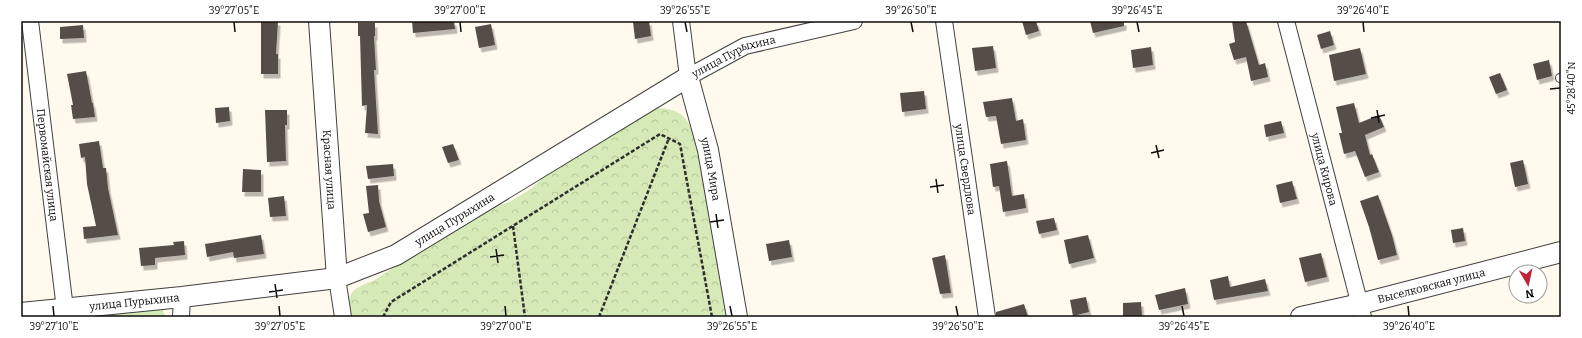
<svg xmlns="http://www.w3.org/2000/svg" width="1582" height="338" font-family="Bitter,serif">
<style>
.park{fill:url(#park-crowns)}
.building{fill:#564d49;filter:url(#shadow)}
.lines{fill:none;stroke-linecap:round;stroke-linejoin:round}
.service-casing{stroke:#404040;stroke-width:10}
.minor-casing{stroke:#404040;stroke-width:18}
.tertiary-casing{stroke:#404040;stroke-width:22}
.path{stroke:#2f2f2f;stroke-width:2.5;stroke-dasharray:4 2;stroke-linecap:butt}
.service{stroke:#fff;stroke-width:8}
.minor{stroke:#fff;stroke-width:16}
.tertiary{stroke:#fff;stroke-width:20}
.ticks{fill:none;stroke:#0d0d0d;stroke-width:1.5}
.labels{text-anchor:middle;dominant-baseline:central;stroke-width:4;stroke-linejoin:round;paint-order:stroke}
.street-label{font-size:11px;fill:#0d0d0d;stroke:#fff}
.neatline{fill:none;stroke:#0d0d0d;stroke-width:1.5}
.ticks-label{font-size:10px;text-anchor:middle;fill:#0d0d0d}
</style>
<defs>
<pattern id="park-crowns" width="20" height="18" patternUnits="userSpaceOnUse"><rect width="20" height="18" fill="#d5eab6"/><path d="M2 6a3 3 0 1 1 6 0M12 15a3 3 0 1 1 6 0" fill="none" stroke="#b6c89b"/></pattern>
<filter id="shadow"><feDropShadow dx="2.5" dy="4.5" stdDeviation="0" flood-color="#0004"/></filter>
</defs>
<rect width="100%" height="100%" fill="#fffaed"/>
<g class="park">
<path d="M657,108c24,1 30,8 38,30l35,179h-382c1,-25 1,-27 25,-36l120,-76 15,-2 23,-14 19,-18z"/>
<polygon points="160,306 166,317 52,317"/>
</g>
<g class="building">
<polygon points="261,21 278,21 276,54 278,54 278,74 261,74"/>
<polygon points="412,21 454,21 455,29 413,33"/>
<polygon points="639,21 649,21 651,36 635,39 633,22"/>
<polygon points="1022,21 1036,21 1039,31 1026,35"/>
<polygon points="1090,21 1124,21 1124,26 1093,33"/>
<polygon points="1232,21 1246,21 1259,65 1265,63 1268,77 1251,81 1246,57 1234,60 1229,44 1235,42"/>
<polygon points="358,23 375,23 375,36 374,36 376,70 374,70 378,134 365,133 367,105 362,106 360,36 358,36"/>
<polygon points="491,24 495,45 479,48 475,27"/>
<polygon points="83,25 84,38 60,39 60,27"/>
<polygon points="1330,31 1334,45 1321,49 1317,35"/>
<polygon points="993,46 996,68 975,71 972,48"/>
<polygon points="1151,47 1153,65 1133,68 1131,50"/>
<polygon points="1360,48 1366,74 1334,81 1329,55"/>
<polygon points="1549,60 1552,76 1537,80 1533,64"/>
<polygon points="86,71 92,103 93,103 95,117 73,119 71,105 73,105 67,74"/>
<polygon points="1500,73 1507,90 1496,94 1489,77"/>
<polygon points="924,91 926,109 902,112 900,93"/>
<polygon points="1012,98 1016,121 1023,119 1026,140 1001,144 996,116 986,117 983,102"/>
<polygon points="1354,103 1359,123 1379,115 1384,127 1365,135 1370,155 1372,154 1379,172 1365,177 1355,151 1344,154 1339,133 1342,133 1336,107"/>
<polygon points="229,107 230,121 216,123 215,108"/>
<polygon points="265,110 287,110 287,125 285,125 286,161 267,162"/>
<polygon points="1281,121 1284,133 1266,137 1264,125"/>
<polygon points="99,141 103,168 106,168 108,188 118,235 84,239 83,227 96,226 87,184 85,157 81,158 79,144"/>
<polygon points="453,144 459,160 448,163 442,147"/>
<polygon points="1523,160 1528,184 1515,187 1510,163"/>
<polygon points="1007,161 1012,196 1024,194 1026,208 1003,212 999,186 993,187 990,164"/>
<polygon points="393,164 394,176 368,179 366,166"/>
<polygon points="243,169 261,170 261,192 242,192"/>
<polygon points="1292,181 1297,199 1280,203 1276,185"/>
<polygon points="378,185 379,201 386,227 368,232 363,214 369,213 366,186"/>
<polygon points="1378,195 1392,235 1397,255 1378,260 1369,227 1360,201"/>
<polygon points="284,196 286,216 270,217 268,198"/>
<polygon points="1054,218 1057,230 1039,234 1036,221"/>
<polygon points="1463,228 1465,241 1453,243 1451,230"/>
<polygon points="261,235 264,254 234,258 233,252 207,257 205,244"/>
<polygon points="1088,235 1094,258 1069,264 1064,240"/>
<polygon points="789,240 792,257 769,261 766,244"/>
<polygon points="184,241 185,255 155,258 155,265 141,266 139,248 174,245 173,242"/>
<polygon points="1321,253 1327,277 1305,282 1299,258"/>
<polygon points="945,255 951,293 940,294 932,258"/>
<polygon points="1228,276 1230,287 1265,279 1268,291 1214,300 1210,280"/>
<polygon points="1185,288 1188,304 1159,310 1155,295"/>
<polygon points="1086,297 1089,312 1073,316 1070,300"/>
<polygon points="1141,302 1142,317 1123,317 1123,303"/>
<polygon points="1024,304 1028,317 996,317 996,312"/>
</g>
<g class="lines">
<g class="service-casing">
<polyline id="service" points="1560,78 1561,78"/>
</g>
<g class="minor-casing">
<g id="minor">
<path id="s1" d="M30,21l35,288"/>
<path id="s2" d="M681,21l7,56 57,-31 109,-25"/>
<path id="s3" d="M944,21l43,296"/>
<path id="s4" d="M1286,21l77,296"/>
<polyline points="337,278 343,317"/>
<polyline points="181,317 182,297"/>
</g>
</g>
<g class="tertiary-casing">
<g id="tertiary">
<path id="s5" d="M319,21l18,257"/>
<path id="s6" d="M21,313l161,-16 155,-19 59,-23 292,-178 20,73 29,167"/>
<path id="s7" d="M1301,317l59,-13 201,-52"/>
</g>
</g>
<g class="path">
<polyline points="513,226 525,317"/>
<polyline points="383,317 391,302 660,134 680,144 712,317"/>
<polyline points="599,317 669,138"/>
</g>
<use href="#service" class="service"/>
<use href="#minor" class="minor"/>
<use href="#tertiary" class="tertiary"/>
</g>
<path class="ticks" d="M234,22l1,10M460,22l1,10M685,22l2,10M911,22l2,10M1137,22l2,10M1363,22l1,10M1550,89l10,-1M1377,110l2,13M1371,118l14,-3M1156,145l3,13M1151,153l13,-3M936,179l2,14M930,187l14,-2M716,214l2,14M710,222l14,-2M496,249l2,14M490,257l14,-2M275,284l2,14M269,292l14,-2M53,306l1,10M279,306l1,10M505,306l1,10M730,306l2,10M956,306l2,10M1182,306l2,10M1408,306l1,10"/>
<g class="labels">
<g class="street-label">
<text stroke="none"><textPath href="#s2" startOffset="107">улица Пурыхина</textPath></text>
<text stroke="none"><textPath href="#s1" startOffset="145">Первомайская улица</textPath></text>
<text stroke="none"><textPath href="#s5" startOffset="149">Красная улица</textPath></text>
<text stroke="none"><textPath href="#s6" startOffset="818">улица Мира</textPath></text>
<text stroke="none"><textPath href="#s3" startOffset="150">улица Свердлова</textPath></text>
<text stroke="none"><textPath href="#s4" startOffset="153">улица Кирова</textPath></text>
<text stroke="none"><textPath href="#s6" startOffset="450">улица Пурыхина</textPath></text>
<text stroke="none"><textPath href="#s7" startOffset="134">Выселковская улица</textPath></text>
<text stroke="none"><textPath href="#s6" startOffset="114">улица Пурыхина</textPath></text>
</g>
</g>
<rect width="1582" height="338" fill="none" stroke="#ffffff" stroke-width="44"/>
<g transform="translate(1528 284) rotate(171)"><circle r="19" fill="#ffffff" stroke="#9e9e9e"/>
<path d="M0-3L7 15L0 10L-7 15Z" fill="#bf2336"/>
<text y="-6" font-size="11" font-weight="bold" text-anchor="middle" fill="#0d0d0d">N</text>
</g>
<rect x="22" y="22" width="1538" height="294" class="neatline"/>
<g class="ticks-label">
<text x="234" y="14">39°27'05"E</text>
<text x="460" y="14">39°27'00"E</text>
<text x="685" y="14">39°26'55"E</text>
<text x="911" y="14">39°26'50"E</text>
<text x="1137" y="14">39°26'45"E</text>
<text x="1363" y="14">39°26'40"E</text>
<text transform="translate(1571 88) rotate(-90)" y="4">45°28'40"N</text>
<text x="54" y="330">39°27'10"E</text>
<text x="280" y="330">39°27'05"E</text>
<text x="506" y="330">39°27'00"E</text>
<text x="732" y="330">39°26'55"E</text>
<text x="958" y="330">39°26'50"E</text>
<text x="1184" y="330">39°26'45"E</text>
<text x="1409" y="330">39°26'40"E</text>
</g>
</svg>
